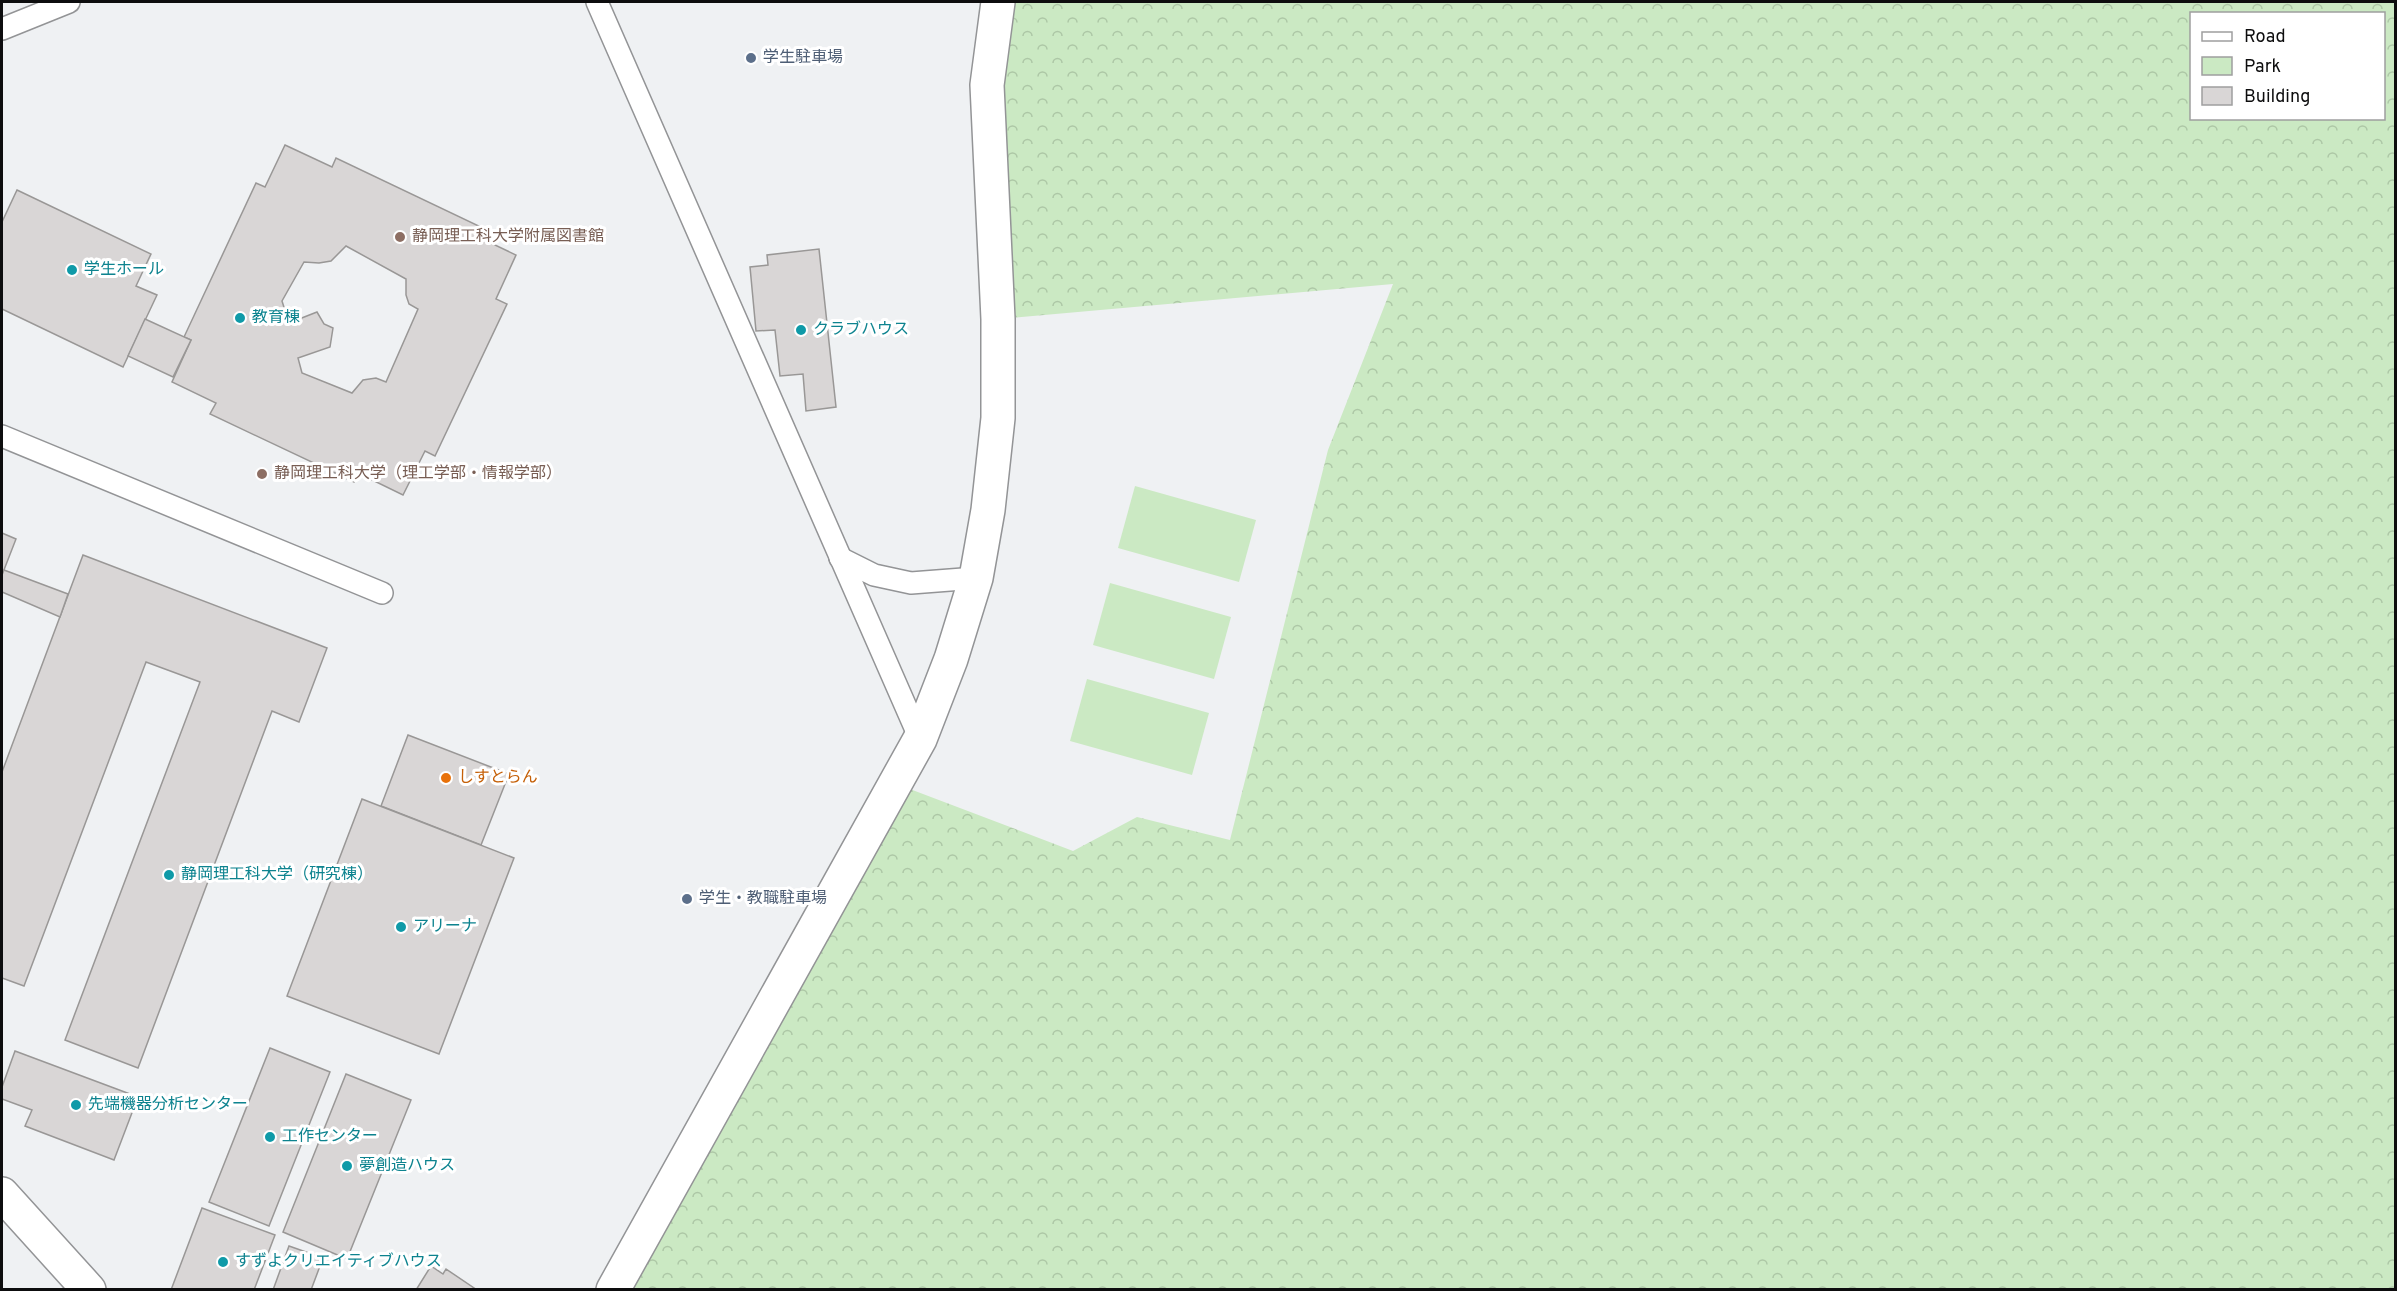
<svg xmlns="http://www.w3.org/2000/svg" width="2397" height="1291" font-family="Overpass,'Noto Sans JP',sans-serif">
<style>
.green{fill:#cbe9c3}
.forest{fill:url(#forest-crowns);fill-rule:evenodd}
.building{fill:#d9d6d6;stroke:#999796;stroke-width:1.5;fill-rule:evenodd}
.lines{fill:none;stroke-linecap:round;stroke-linejoin:round}
.lane-casing{stroke:#939496;stroke-width:24}
.secondary-casing{stroke:#939496;stroke-width:36}
.lane{stroke:#fff;stroke-width:21}
.secondary{stroke:#fff;stroke-width:33}
.service-dot{fill:#5c6f8a;stroke:#fff;stroke-width:2}
.education-dot{fill:#8d6e63;stroke:#fff;stroke-width:2}
.culture-dot{fill:#0f9aa8;stroke:#fff;stroke-width:2}
.food-dot{fill:#e8710a;stroke:#fff;stroke-width:2}
.labels{text-anchor:middle;dominant-baseline:central;stroke-width:6;stroke-linejoin:round;paint-order:stroke}
.service-label{font-size:16px;fill:#4e5e75;stroke:#fff;text-anchor:start}
.education-label{font-size:16px;fill:#785e54;stroke:#fff;text-anchor:start}
.culture-label{font-size:16px;fill:#0d838f;stroke:#fff;text-anchor:start}
.food-label{font-size:16px;fill:#c56008;stroke:#fff;text-anchor:start}
</style>
<defs>
<pattern id="forest-crowns" width="20" height="18" patternUnits="userSpaceOnUse" patternTransform="scale(1.5)"><rect width="20" height="18" fill="#cbe9c3"/><path d="M2 6a3 3 0 1 1 6 0M12 15a3 3 0 1 1 6 0" fill="none" stroke="#adc7a6"/></pattern>
</defs>
<rect width="100%" height="100%" fill="#eff1f3"/>
<g class="green">
<polygon points="1135,486 1256,520 1239,582 1118,548"/>
<polygon points="1110,583 1231,617 1214,679 1093,645"/>
<polygon points="1087,679 1209,713 1192,775 1070,741"/>
</g>
<path class="forest" d="M999,2h1396v1287l-1779,1 278,-507 179,68 64,-34 93,23 98,-390 65,-166 -395,35zM2192,14h192v104h-192z"/>
<g class="building">
<path d="M285,145l47,22 4,-9 147,70 -5,9 38,18 -20,44 11,5 -72,152 -10,-5 -22,44 -45,-22 -4,9 -144,-68 6,-11 -44,-21 19,-42 -7,-3 72,-154 9,4zM346,246l60,33v16l3,9 9,5 -32,73 -10,-4 -13,2 -11,13 -50,-20 -4,-15 32,-11 3,-19 -9,-4 -7,-12 -28,11 -7,-22 22,-39 15,1 12,-2z"/>
<polygon points="17,190 151,254 136,286 157,295 123,367 2,309 2,222"/>
<polygon points="819,249 836,407 806,411 803,374 780,376 775,330 756,331 750,267 768,265 767,255"/>
<polygon points="145,319 191,340 173,377 128,356"/>
<polygon points="2,533 16,539 2,575"/>
<polygon points="83,555 327,648 299,722 272,711 138,1068 65,1040 200,682 146,662 24,986 2,978 2,772"/>
<polygon points="4,570 68,594 60,617 2,592 2,575"/>
<polygon points="408,735 509,774 481,845 381,806"/>
<polygon points="362,799 514,858 439,1054 287,996"/>
<polygon points="270,1048 330,1072 269,1226 209,1202"/>
<polygon points="15,1051 138,1097 114,1160 25,1126 32,1110 2,1099 2,1087"/>
<polygon points="346,1074 411,1100 347,1259 283,1232"/>
<polygon points="202,1208 275,1235 254,1290 171,1290"/>
<polygon points="289,1246 323,1258 311,1290 273,1290"/>
<polygon points="431,1266 443,1274 446,1269 477,1290 416,1290"/>
</g>
<g class="lines">
<g class="lane-casing">
<g id="lane">
<polyline points="597,2 920,739"/>
<polyline points="2,29 69,2"/>
<polyline points="2,436 382,593"/>
<polyline points="840,558 874,575 911,583 976,578"/>
</g>
</g>
<g class="secondary-casing">
<g id="secondary">
<polyline points="2,1194 89,1290"/>
<polyline points="613,1290 920,739 951,659 976,578 988,510 998,418 998,319 987,85 998,2"/>
</g>
</g>
<use href="#lane" class="lane"/>
<use href="#secondary" class="secondary"/>
</g>
<g class="service-dot">
<circle cx="751" cy="58" r="6"/>
<circle cx="687" cy="899" r="6"/>
</g>
<g class="education-dot">
<circle cx="400" cy="237" r="6"/>
<circle cx="262" cy="474" r="6"/>
</g>
<g class="culture-dot">
<circle cx="72" cy="270" r="6"/>
<circle cx="240" cy="318" r="6"/>
<circle cx="801" cy="330" r="6"/>
<circle cx="169" cy="875" r="6"/>
<circle cx="401" cy="927" r="6"/>
<circle cx="76" cy="1105" r="6"/>
<circle cx="270" cy="1137" r="6"/>
<circle cx="347" cy="1166" r="6"/>
<circle cx="223" cy="1262" r="6"/>
</g>
<circle class="food-dot" cx="446" cy="778" r="6"/>
<g class="labels">
<g class="service-label">
<text x="763" y="58">学生駐車場</text>
<text x="699" y="899">学生・教職駐車場</text>
</g>
<g class="education-label">
<text x="412" y="237">静岡理工科大学附属図書館</text>
<text x="274" y="474">静岡理工科大学（理工学部・情報学部）</text>
</g>
<g class="culture-label">
<text x="84" y="270">学生ホール</text>
<text x="252" y="318">教育棟</text>
<text x="813" y="330">クラブハウス</text>
<text x="181" y="875">静岡理工科大学（研究棟）</text>
<text x="413" y="927">アリーナ</text>
<text x="88" y="1105">先端機器分析センター</text>
<text x="282" y="1137">工作センター</text>
<text x="359" y="1166">夢創造ハウス</text>
<text x="235" y="1262">すずよクリエイティブハウス</text>
</g>
<g class="food-label">
<text x="458" y="778">しすとらん</text>
</g>
</g>
<rect width="2397" height="1291" fill="none" stroke="#0d0d0e" stroke-width="6"/>
<rect x="2190" y="12" width="195" height="108" fill="#ffffff" stroke="#9e9e9f" stroke-width="1.5"/>
<rect x="2202" y="32" width="30" height="9" fill="#ffffff" stroke="#9e9e9f" stroke-width="1.5"/>
<text x="2244" y="42" font-size="18" fill="#0d0d0e">Road</text>
<rect x="2202" y="57" width="30" height="18" fill="#cbe9c3" stroke="#9e9e9f" stroke-width="1.5"/>
<text x="2244" y="72" font-size="18" fill="#0d0d0e">Park</text>
<rect x="2202" y="87" width="30" height="18" fill="#d9d6d6" stroke="#9e9e9f" stroke-width="1.5"/>
<text x="2244" y="102" font-size="18" fill="#0d0d0e">Building</text>
</svg>
